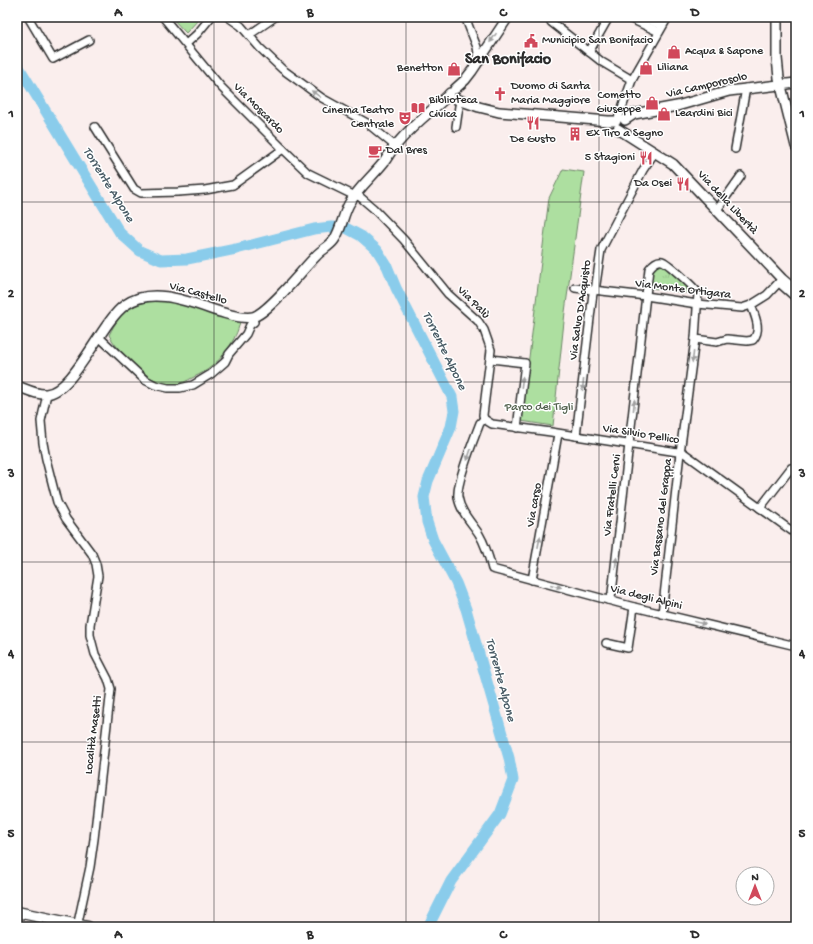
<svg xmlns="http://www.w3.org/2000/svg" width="813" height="944" font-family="'Gochi Hand',sans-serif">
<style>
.grass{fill:url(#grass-tufts);stroke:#6c8566}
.green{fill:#addfa0;stroke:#6c8566}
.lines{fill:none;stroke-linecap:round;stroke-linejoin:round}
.river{stroke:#8acceb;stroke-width:11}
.minor-casing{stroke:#2b2b2b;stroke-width:10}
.tertiary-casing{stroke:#2b2b2b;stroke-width:12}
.secondary-casing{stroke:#2b2b2b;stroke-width:13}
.minor{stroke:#fff;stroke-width:7}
.tertiary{stroke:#fff;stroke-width:9}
.secondary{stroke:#fff;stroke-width:10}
.oneway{fill:#a0a0a0}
.grid{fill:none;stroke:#2b2b2b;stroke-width:1;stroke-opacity:0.55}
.labels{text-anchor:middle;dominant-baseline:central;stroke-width:3;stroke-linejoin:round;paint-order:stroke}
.poi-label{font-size:12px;fill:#2b2b2b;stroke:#fff;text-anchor:start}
.street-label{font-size:12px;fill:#2b2b2b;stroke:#fff}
.park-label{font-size:12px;fill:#52614e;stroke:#fff}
.water-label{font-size:13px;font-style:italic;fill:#485b65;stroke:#fff}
.district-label{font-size:16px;font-weight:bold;fill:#2b2b2b;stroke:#fff}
.neatline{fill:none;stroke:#2b2b2b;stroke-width:1.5}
.grid-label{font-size:13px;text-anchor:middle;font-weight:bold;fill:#2b2b2b}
</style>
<defs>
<pattern id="grass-tufts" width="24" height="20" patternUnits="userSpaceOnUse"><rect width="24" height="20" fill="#addfa0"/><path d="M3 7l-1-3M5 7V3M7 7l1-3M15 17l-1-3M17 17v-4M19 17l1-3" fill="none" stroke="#95c08a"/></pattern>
</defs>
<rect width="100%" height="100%" fill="#faeeed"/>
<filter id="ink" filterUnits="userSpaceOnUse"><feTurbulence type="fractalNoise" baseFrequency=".025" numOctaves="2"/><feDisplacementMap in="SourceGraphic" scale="8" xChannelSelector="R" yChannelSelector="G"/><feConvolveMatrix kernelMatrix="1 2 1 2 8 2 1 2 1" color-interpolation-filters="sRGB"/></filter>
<g filter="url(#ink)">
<polygon class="grass" points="662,263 687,286 686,293 651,288 653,269 654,266"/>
<g class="green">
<polygon points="171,17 200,17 200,18 186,33"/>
<polygon points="563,169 584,172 565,312 553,426 521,421 549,198"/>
<path d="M158,300l18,2 64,18c-1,15 -16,37 -28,46 -5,5 -12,8 -18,11 -8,4 -14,8 -23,8 -20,0 -53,-33 -62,-50 12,-24 22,-31 49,-35z"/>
</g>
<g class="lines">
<polyline class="river" points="17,64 120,233 140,251 161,260 187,259 236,249 314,229 331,227 346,228 361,236 377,250 387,266 396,288 452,397 454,411 451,427 428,481 424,497 427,522 433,540 456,583 466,609 509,758 513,780 500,814 451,881 428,927"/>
<g class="minor-casing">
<g id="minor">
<polyline points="28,17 53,59 89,40"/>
<polyline points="163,17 221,87 283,149 308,173 351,194 360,197 373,208 404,240 448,294 478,321 484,330 491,350 483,415 484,419"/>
<polyline points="228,17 241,26 260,48 282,69 322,98 367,123 395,146"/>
<polyline points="465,17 477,47 479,60"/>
<polyline points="627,17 659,32"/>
<polyline points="643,17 662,26"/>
<polyline points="551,22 602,62 632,80"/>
<polyline points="249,35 275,17"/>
<polyline points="186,44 197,34 211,17"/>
<polyline points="589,52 609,17"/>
<polyline points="618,119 632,80 668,17"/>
<polyline points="95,127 134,189 141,193 178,192 205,190 233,185 283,149"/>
<polyline points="456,127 459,106"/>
<polyline points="735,149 746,88"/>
<polyline points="717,210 741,176"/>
<polyline points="779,283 796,298"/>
<polyline points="575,288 646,296 697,304 742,308 751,305 767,295 782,279"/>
<polyline points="99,337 145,380 155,385 168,388 180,388 193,385 211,374 225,362 229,354 246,334 250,325 254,322 252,317"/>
<path d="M695,339l22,3 10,-3 20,2 6,-1c9,-10 2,-24 -2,-35"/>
<polyline points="491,359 525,363 517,428"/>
<polyline points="47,394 41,421 43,443 46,459 57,502 66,519 92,554 96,564 98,576 90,625 90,635 95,654 108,679 111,689 94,839 90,867 77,927"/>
<path d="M484,419l-4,4c-6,16 -24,60 -22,74 2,14 13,25 21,37 6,10 10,23 13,35l142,38 162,39"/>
<polyline points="484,419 492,424 551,432 684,453 796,534"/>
<polyline points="576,436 593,293 595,291 601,250 643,170 655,152"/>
<polyline points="760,508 791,468"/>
<polyline points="532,580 558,434"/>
<path d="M608,600l3,-3 1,-4 37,-324c3,-4 8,-9 13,-8 5,1 33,27 36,32l-3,46 -15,114 -18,161"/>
<polyline points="606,643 628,648 634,607"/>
</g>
</g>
<g class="tertiary-casing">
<g id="tertiary">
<polyline points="777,17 777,58 779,78 796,146"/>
<polyline points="455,89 465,80 472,71 508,17"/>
<polyline points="456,99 479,107 499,112 608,121 616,121"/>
<polyline points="625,120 634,114 677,106 729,91 796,83"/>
<polyline points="618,129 673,164 782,279 796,291"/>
<path d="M17,386c9,3 19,9 29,8 28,-2 55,-72 79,-89 27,-20 67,-2 95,7 11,3 22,7 33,5 16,-5 49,-47 63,-61 5,-6 13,-9 18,-16 7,-10 9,-25 15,-36 9,-16 23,-27 35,-42 4,-5 7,-12 12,-17 11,-13 24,-25 37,-36 6,-5 12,-10 17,-16"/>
</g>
</g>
<g class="secondary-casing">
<g id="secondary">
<polyline points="17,912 88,927"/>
<polyline points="17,927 18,927"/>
</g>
</g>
<use href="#minor" class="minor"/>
<use href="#tertiary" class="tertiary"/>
<use href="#secondary" class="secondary"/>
</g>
<defs><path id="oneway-solid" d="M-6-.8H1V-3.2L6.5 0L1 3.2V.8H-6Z"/></defs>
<g class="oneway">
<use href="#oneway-solid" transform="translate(493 38) rotate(125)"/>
<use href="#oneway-solid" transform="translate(316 94) rotate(-144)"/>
<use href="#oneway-solid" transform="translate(693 357) rotate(97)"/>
<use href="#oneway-solid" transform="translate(522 382) rotate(-83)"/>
<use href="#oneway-solid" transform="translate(583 385) rotate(96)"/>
<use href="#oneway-solid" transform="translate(634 405) rotate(-84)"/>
<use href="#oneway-solid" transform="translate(469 455) rotate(109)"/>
<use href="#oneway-solid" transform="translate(539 542) rotate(-79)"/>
<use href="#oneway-solid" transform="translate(616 563) rotate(-83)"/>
<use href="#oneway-solid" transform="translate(556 586) rotate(15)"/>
<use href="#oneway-solid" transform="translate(700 623) rotate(14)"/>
</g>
</g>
<path class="grid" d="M214,17v910M406,17v910M599,17v910M17,202h779M17,382h779M17,562h779M17,742h779"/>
<defs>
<g id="civic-bare" transform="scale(1.08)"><path d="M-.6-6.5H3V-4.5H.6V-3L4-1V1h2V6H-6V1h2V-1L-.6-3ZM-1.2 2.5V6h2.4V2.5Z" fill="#d1495b" stroke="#fff" stroke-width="2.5" paint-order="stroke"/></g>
<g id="shop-bare" transform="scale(1.08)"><path d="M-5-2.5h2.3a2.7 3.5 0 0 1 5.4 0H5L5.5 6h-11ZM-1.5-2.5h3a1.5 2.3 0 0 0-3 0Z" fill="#d1495b" stroke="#fff" stroke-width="2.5" paint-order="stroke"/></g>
<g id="church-bare" transform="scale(1.08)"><path d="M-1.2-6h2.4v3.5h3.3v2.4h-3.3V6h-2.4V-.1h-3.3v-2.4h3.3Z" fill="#d1495b" stroke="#fff" stroke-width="2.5" paint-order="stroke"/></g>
<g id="library-bare" transform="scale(1.08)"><path d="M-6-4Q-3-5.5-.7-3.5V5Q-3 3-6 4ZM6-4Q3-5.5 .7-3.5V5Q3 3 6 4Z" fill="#d1495b" stroke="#fff" stroke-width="2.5" paint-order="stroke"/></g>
<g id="theatre-bare" transform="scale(1.08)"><path d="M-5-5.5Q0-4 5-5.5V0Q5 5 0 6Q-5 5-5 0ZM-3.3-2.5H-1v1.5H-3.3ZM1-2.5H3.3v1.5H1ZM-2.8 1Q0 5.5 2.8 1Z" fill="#d1495b" stroke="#fff" stroke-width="2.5" paint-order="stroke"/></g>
<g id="restaurant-bare" transform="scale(1.08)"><path d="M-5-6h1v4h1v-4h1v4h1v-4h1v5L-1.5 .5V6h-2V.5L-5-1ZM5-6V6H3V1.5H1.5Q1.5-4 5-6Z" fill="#d1495b" stroke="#fff" stroke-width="2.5" paint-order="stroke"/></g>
<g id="building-bare" transform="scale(1.08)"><path d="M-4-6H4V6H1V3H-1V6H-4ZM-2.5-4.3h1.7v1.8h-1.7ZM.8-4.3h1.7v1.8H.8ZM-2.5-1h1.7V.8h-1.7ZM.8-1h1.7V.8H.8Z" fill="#d1495b" stroke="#fff" stroke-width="2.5" paint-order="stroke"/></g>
<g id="cafe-bare" transform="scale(1.08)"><path d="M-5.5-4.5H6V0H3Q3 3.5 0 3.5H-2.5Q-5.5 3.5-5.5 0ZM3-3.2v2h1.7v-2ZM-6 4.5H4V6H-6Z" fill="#d1495b" stroke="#fff" stroke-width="2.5" paint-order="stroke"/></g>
</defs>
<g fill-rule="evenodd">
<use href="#civic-bare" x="531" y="41"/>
<use href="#shop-bare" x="674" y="52"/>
<use href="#shop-bare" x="646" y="68"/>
<use href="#shop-bare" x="454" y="69"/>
<use href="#church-bare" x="500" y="94"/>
<use href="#shop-bare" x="652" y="103"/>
<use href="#library-bare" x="418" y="108"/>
<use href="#shop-bare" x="664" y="114"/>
<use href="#theatre-bare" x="405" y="118"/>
<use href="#restaurant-bare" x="533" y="123"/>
<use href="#building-bare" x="575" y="134"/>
<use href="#cafe-bare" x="375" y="151"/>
<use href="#restaurant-bare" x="646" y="158"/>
<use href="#restaurant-bare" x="683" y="184"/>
</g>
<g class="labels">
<g class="poi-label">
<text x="542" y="41">Municipio San Bonifacio</text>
<text x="685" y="52">Acqua &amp; Sapone</text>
<text x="657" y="68">Liliana</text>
<text x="443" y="69" text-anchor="end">Benetton</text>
<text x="511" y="87">Duomo di Santa<tspan x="511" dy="14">Maria Maggiore</tspan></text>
<text x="641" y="96" text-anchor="end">Cometto<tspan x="641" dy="14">Giuseppe</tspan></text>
<text x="429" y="101">Biblioteca<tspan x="429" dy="14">Civica</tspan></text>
<text x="394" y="111" text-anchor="end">Cinema Teatro<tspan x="394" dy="14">Centrale</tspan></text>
<text x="675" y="114">Leardini Bici</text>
<text x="586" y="134">Ex Tiro a Segno</text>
<text x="533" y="140" text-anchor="middle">De Gusto</text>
<text x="386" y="151">Dal Bres</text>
<text x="635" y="158" text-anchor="end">5 Stagioni</text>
<text x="672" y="184" text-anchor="end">Da Osei</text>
</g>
<g class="street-label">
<text transform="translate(707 86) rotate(-13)">Via Camporosolo</text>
<text transform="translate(258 109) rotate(45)">Via Moscardo</text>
<text transform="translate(727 203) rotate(47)">Via della Libertà</text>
<text transform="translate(683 290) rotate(7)">Via Monte Ortigara</text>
<text transform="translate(198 294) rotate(15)">Via Castello</text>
<text transform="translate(473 303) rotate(45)">Via Palù</text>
<text transform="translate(581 310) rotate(-82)">Via Salvo D'Acquisto</text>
<text transform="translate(641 435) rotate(9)">Via Silvio Pellico</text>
<text transform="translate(613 495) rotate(-83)">Via Fratelli Cervi</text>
<text transform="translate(535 505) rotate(-80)">Via carso</text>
<text transform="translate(662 517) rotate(-83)">Via Bassano del Grappa</text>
<text transform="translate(646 598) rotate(14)">Via degli Alpini</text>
<text transform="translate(94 735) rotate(-83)">Località Masetti</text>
</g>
<g class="park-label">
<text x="539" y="408">Parco dei Tigli</text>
</g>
<g class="water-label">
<text transform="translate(108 185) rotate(58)">Torrente Alpone</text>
<text transform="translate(444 351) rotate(64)">Torrente Alpone</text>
<text transform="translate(500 680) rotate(75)">Torrente Alpone</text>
</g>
<g class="district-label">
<text x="508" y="60">San Bonifacio</text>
</g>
</g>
<rect width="813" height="944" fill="none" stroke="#fff" stroke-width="44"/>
<g transform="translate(755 886)"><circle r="19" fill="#ffffff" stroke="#aaaaaa"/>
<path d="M0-3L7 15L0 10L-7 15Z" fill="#d1495b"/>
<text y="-6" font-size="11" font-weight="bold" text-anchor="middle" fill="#2b2b2b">N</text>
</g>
<rect x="22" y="22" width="769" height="900" class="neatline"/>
<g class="grid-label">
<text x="118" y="16">A</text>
<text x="310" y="16">B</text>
<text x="503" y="16">C</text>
<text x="695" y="16">D</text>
<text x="11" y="117">1</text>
<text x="802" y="117">1</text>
<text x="11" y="297">2</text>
<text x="802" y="297">2</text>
<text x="11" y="477">3</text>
<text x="802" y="477">3</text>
<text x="11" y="657">4</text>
<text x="802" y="657">4</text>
<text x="11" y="837">5</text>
<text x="802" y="837">5</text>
<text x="118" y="938">A</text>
<text x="310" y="938">B</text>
<text x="503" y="938">C</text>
<text x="695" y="938">D</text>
</g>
</svg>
